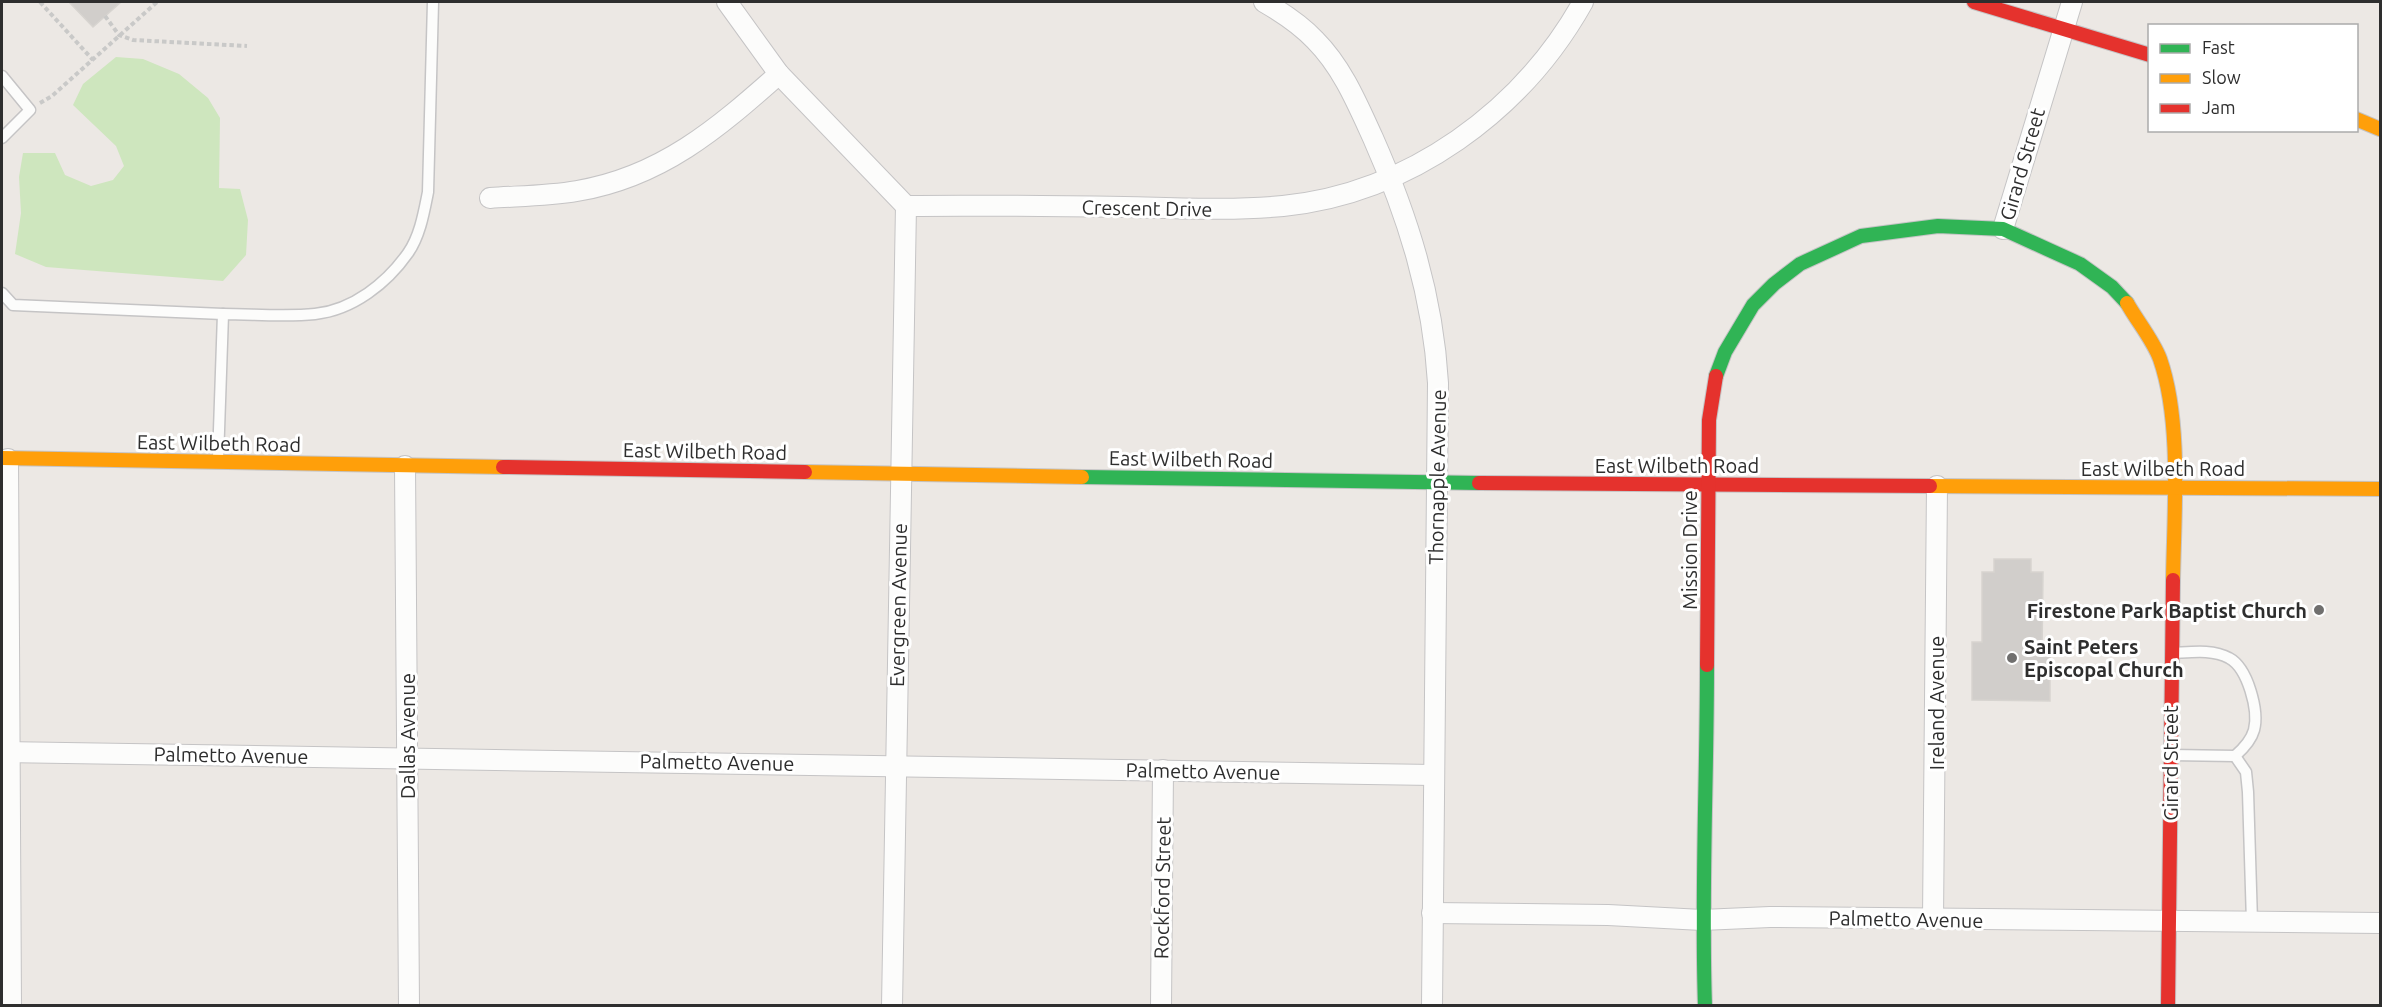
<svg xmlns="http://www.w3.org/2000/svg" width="2382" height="1007" font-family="Ubuntu,sans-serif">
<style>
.green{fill:#cee6be}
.building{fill:#d1cecb;stroke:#d7d4d0;stroke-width:1.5}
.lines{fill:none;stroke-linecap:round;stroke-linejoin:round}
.lane-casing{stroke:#c5c4c5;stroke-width:13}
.street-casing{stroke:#c5c4c5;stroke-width:22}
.fast-casing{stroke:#c5c4c5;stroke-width:16}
.slow-casing{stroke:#c5c4c5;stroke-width:16}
.jam-casing{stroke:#c5c4c5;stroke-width:16}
.path{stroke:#c9c9c8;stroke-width:4;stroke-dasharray:4.5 3;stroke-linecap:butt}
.lane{stroke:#fcfcfb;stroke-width:10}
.street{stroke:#fcfcfb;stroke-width:20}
.fast{stroke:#30b455;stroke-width:14}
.slow{stroke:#ff9f0a;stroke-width:14}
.jam{stroke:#e5322d;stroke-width:14}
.poi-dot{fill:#706f6e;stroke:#fff;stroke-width:2}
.labels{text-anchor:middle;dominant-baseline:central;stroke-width:6;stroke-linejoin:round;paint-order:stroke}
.street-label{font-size:20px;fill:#2e2e2e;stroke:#fff}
.poi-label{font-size:20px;font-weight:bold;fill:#2e2e2e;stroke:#fff;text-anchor:end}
</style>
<rect width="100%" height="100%" fill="#ece8e4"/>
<polygon class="green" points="116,57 143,59 179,74 208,98 220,118 219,188 240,189 248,220 246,255 223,281 46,267 15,254 21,213 19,177 23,153 55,153 65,175 91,186 113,180 124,166 116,146 73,105 83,84"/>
<g class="building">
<polygon points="69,2 121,2 93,27"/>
<polygon points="1994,559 2031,559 2031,572 2043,572 2042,655 2050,655 2050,701 1972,700 1972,642 1982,642 1982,572 1994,572"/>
</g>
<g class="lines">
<g class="lane-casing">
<g id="lane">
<polyline points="2,76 30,110 2,138"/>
<polyline points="2,293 13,305 223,314"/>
<path d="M218,459l5,-145c30,0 62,3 92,0 38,-4 72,-31 93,-61 12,-17 16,-41 20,-61l5,-190"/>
<path d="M2171,755l64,1c8,-7 16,-15 19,-26 5,-19 -6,-62 -25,-72 -16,-9 -37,-6 -55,-5"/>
<polyline points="2235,756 2246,772 2248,792 2252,922"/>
</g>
</g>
<g class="street-casing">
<g id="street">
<path d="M727,2l52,72 127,132c73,-1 146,0 218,1 53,1 107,4 159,-1 127,-13 239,-95 300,-204"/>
<path d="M1264,2c19,11 36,22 51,38 27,27 42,63 58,98 35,79 60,158 65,245l-6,623"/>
<path d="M490,198c29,-2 58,-2 87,-7 84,-14 140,-62 202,-117"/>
<polyline points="2003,229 2072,2"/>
<polyline points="8,459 11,1006"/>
<polyline points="405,466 409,1006"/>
<polyline points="2,752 1433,775"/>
<polyline points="1432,913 1608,915 1702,920 1770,917 2380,923"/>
<polyline points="1933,919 1937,486"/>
<polyline points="892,1006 906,206"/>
<polyline points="1161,1006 1163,770"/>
</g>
</g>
<g class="fast-casing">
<g id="fast">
<polyline points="1716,376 1725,352 1753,305 1774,284 1800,264 1861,236 1938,226 2003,229 2080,264 2112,287 2127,303"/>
<polyline points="1082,477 1479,483"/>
<path d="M1705,1006c-4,-113 2,-227 2,-341"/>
</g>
</g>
<g class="slow-casing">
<g id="slow">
<polyline points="2356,119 2380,129"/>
<path d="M2127,303c10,18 26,37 33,56 22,63 14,154 13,221"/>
<polyline points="2,458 503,467"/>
<polyline points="805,472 1082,477"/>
<polyline points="1930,486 2380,489"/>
</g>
</g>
<g class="jam-casing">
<g id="jam">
<polyline points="1974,2 2150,55"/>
<polyline points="503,467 805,472"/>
<polyline points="1479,483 1930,486"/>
<polyline points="1707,665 1709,420 1716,376"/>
<polyline points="2168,1006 2173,580"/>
</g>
</g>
<g class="path">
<polyline points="40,2 93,60"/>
<polyline points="105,16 119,35 133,40 247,46"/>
<polyline points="40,103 52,96 157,2"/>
</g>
<use href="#lane" class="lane"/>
<use href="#street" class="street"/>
<use href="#fast" class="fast"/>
<use href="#slow" class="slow"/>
<use href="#jam" class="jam"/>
</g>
<g class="poi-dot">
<circle cx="2319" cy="610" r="6"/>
<circle cx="2012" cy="658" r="6"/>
</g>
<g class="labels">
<g class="street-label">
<text transform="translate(2022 164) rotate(-74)">Girard Street</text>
<text transform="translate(1147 208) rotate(1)">Crescent Drive</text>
<text transform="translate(219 443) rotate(1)">East Wilbeth Road</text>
<text transform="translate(705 451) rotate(1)">East Wilbeth Road</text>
<text transform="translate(1191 459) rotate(1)">East Wilbeth Road</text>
<text x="1677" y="465">East Wilbeth Road</text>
<text x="2163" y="468">East Wilbeth Road</text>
<text transform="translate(1437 477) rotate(-89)">Thornapple Avenue</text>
<text transform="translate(1689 550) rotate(-90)">Mission Drive</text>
<text transform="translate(898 605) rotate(-89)">Evergreen Avenue</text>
<text transform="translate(1936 703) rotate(-90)">Ireland Avenue</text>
<text transform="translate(407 736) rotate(-90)">Dallas Avenue</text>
<text transform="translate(231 755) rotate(1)">Palmetto Avenue</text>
<text transform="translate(717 762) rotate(1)">Palmetto Avenue</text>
<text transform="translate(2170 763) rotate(-90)">Girard Street</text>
<text transform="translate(1203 771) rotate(1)">Palmetto Avenue</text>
<text transform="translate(1162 888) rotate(-89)">Rockford Street</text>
<text transform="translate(1906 919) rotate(1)">Palmetto Avenue</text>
</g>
<g class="poi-label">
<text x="2307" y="610">Firestone Park Baptist Church</text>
<text x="2024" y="646" text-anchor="start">Saint Peters<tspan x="2024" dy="23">Episcopal Church</tspan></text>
</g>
</g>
<rect width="2382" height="1007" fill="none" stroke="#2e2e2e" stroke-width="6"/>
<rect x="2148" y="24" width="210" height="108" fill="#ffffff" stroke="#ababab" stroke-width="1.5"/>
<rect x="2160" y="44" width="30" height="9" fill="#30b455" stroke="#ababab" stroke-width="1.5"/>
<text x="2202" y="54" font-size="18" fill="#2e2e2e">Fast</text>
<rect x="2160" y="74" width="30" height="9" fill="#ff9f0a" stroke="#ababab" stroke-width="1.5"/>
<text x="2202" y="84" font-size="18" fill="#2e2e2e">Slow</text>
<rect x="2160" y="104" width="30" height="9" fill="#e5322d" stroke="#ababab" stroke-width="1.5"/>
<text x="2202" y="114" font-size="18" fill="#2e2e2e">Jam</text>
</svg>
